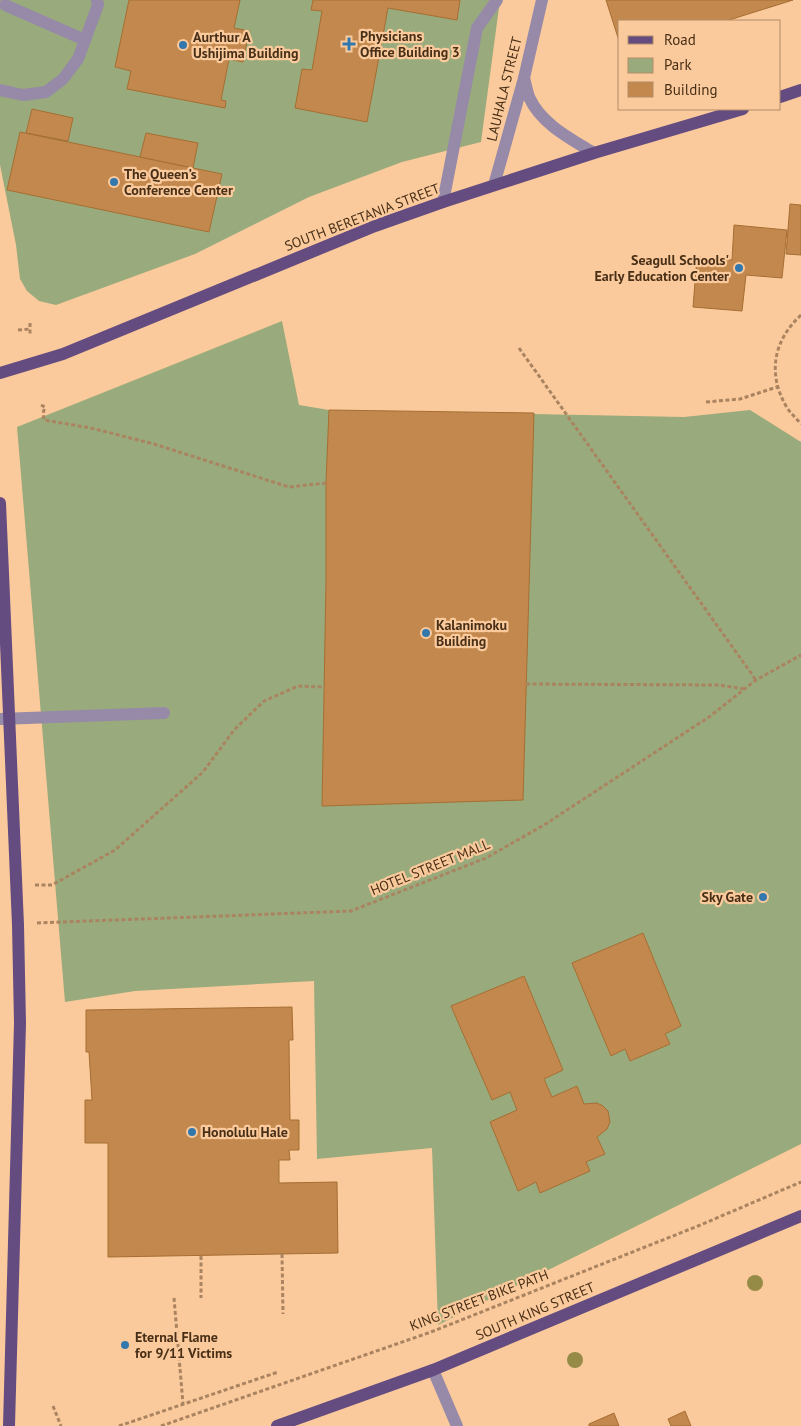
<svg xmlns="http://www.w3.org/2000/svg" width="801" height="1426" font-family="'PT Sans',sans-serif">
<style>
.green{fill:#99ab7c}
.building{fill:#c2884d;stroke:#a66e33}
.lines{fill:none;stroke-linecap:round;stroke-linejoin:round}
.path{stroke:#aa8460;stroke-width:3;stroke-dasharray:4 2.5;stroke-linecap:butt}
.minor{stroke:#978aa8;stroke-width:12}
.major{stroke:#644c80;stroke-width:12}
.tree{fill:#958b46}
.poi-dot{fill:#3378ad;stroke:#fbca9c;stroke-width:2}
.labels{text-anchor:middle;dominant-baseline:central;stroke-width:4.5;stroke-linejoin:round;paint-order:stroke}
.poi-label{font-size:14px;font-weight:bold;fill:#482f17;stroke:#fbca9c;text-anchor:start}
.street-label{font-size:14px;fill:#482f17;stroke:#fbca9c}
</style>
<rect width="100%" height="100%" fill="#fbca9c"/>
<g class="green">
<polygon points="0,0 500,0 481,142 402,162 309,197 195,254 56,305 39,301 27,291 20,279 16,245 0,165"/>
<polygon points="282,321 299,405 329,410 684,417 750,410 801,442 801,1144 438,1325 432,1148 317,1159 314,981 135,991 65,1002 17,427"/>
</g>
<g class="building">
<polygon points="129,0 240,0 234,28 249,31 243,62 229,59 221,100 226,101 225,108 127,89 131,71 115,67"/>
<polygon points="313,0 460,0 457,20 388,8 367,122 295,108 302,69 312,70 322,11 311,10"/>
<polygon points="606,0 793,0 726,21 620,21 620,44"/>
<polygon points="32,109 73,118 68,141 26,133"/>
<polygon points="20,132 222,174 209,232 7,190"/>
<polygon points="146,133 198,143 193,168 140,157"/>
<polygon points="790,204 801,205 801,255 786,254"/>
<polygon points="734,225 787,230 782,278 746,275 742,311 693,307 697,257 732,260"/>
<polygon points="329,410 534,413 523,800 322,806 326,582 326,483"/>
<polygon points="643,933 681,1026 665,1034 670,1044 630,1061 625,1049 611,1056 572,963"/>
<polygon points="524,976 563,1070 544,1079 552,1097 577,1086 584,1104 597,1103 603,1106 608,1111 610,1122 607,1129 597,1137 605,1154 586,1162 590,1171 540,1193 536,1182 518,1191 490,1122 517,1110 510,1092 492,1100 451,1006"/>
<polygon points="292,1007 293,1040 289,1040 290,1120 299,1120 299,1150 289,1150 290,1160 279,1160 279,1183 337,1182 338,1253 108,1257 108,1143 85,1143 85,1100 92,1100 89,1052 86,1052 86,1010"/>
<polygon points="685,1411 691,1426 671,1426 668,1419"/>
<polygon points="614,1413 619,1426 589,1426 589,1424"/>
</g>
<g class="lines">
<g class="path">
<path d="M801,315c-27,25 -34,58 -15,91 4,7 10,12 15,18"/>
<polyline points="30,323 30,334"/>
<polyline points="18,330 30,329"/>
<polyline points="519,348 756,680"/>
<polyline points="706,402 740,399 777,387"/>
<polyline points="41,405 45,407 43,413 44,420 91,428 154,444 289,487 326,483"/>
<polyline points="526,684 719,685 745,689"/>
<polyline points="35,885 52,885 115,850 203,772 234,730 264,701 298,686 324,687"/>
<polyline points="37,923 351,911 486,858 544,825 709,717 756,680 801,655"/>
<polyline points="282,1254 283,1314"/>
<polyline points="201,1256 201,1298"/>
<polyline points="174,1298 183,1404"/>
<polyline points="53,1406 61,1426"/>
<polyline points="119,1426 278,1372"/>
<polyline points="161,1426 431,1332 698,1226 801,1182"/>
</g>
<g class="minor">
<polyline points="5,5 85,40"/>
<path d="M524,78c2,7 3,13 5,19 12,27 42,42 65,56"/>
<polyline points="0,90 23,95 46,92 63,79 78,59 98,5 97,0"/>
<polyline points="494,185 524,78 542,0"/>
<polyline points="443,202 477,28 497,0"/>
<polyline points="0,719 164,713"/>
<polyline points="433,1370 457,1426"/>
</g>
<g class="major">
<polyline points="780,97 801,90"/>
<polyline points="0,373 63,354 375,226 443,202 594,153 743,109"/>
<polyline points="0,503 18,925 20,1023 9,1426"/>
<polyline points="277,1426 433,1370 801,1216"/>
</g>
</g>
<g class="tree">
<circle cx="755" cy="1283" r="8"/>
<circle cx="575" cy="1360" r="8"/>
</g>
<g class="poi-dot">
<path d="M346.5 36.5h5v5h5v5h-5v5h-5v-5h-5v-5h5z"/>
<circle cx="183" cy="45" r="5"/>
<circle cx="114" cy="182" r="5"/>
<circle cx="739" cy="268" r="5"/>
<circle cx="426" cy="633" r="5"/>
<circle cx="763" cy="897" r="5"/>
<circle cx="192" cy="1132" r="5"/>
<circle cx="125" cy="1345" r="5"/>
</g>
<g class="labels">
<g class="poi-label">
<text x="360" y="36">Physicians<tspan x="360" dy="16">Office Building 3</tspan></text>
<text x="193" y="37">Aurthur A<tspan x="193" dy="16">Ushijima Building</tspan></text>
<text x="124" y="174">The Queen’s<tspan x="124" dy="16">Conference Center</tspan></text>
<text x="729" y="260" text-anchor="end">Seagull Schools'<tspan x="729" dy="16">Early Education Center</tspan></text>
<text x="436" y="625">Kalanimoku<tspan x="436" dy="16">Building</tspan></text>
<text x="753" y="897" text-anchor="end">Sky Gate</text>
<text x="202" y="1132">Honolulu Hale</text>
<text x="135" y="1337">Eternal Flame<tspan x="135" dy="16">for 9/11 Victims</tspan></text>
</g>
<g class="street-label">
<text transform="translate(504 89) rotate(-76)">LAUHALA STREET</text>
<text transform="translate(362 217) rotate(-21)">SOUTH BERETANIA STREET</text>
<text transform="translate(430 867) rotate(-22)">HOTEL STREET MALL</text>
<text transform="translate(479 1300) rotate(-21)">KING STREET BIKE PATH</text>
<text transform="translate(535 1311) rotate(-23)">SOUTH KING STREET</text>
</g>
</g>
<rect x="618" y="20" width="162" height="90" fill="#fbca9c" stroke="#b38c67"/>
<rect x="628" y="36" width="25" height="8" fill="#644c80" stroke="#b38c67"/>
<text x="664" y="45" font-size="15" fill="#482f17">Road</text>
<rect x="628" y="58" width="25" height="15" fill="#99ab7c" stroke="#b38c67"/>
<text x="664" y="70" font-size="15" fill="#482f17">Park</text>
<rect x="628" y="82" width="25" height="15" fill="#c2884d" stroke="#b38c67"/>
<text x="664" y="95" font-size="15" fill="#482f17">Building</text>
</svg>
